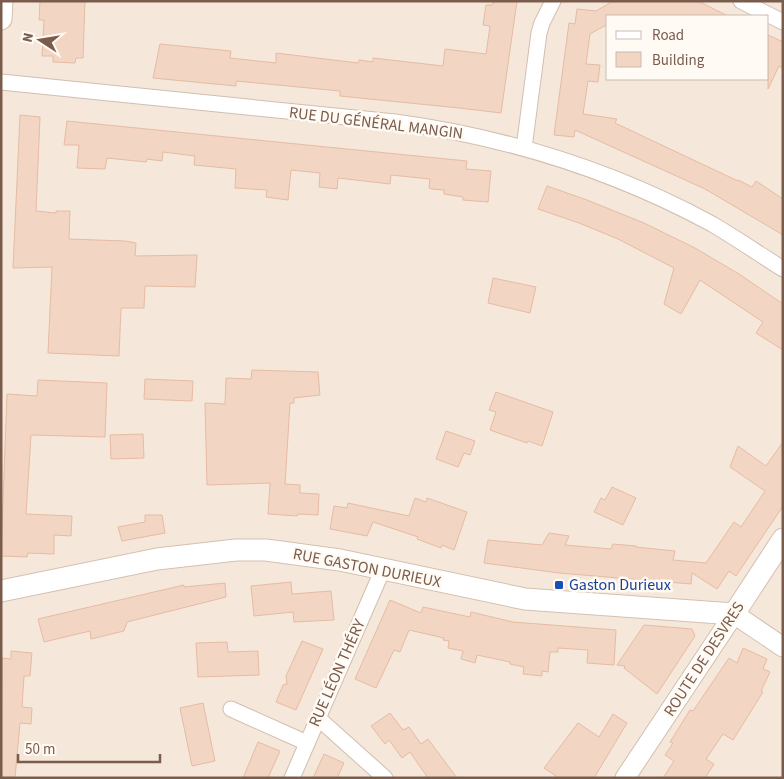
<svg xmlns="http://www.w3.org/2000/svg" width="784" height="779" font-family="'Source Sans 3',sans-serif">
<style>
.residential{fill:#f5e8da;fill-rule:evenodd}
.building{fill:#f3d5c3;stroke:#e6bba3}
.lines{fill:none;stroke-linecap:round;stroke-linejoin:round}
.minor-casing{stroke:#d1beb0;stroke-width:17}
.tertiary-casing{stroke:#d1beb0;stroke-width:21}
.secondary-casing{stroke:#d6c0b0;stroke-width:23}
.minor{stroke:#fff;stroke-width:15}
.tertiary{stroke:#fff;stroke-width:19}
.secondary{stroke:#fff;stroke-width:21}
.transit-dot{fill:#1a4fb4;stroke:#fffaf3;stroke-width:2}
.labels{text-anchor:middle;dominant-baseline:central;stroke-width:5;stroke-linejoin:round;paint-order:stroke}
.street-label{font-size:16px;fill:#7a5c4d;stroke:#fffaf3}
.transit-label{font-size:16px;fill:#164399;stroke:#fffaf3;text-anchor:start}
</style>
<rect width="100%" height="100%" fill="#fdf6ec"/>
<path class="residential" d="M1,1h782v777h-782zM608,16h160v63h-160z"/>
<g class="building">
<polygon points="40,1 85,1 83,58 76,58 75,63 53,62 53,56 42,56 44,20 39,20"/>
<polygon points="494,1 517,1 501,113 459,108 340,96 340,91 236,81 236,86 153,78 160,44 231,51 230,58 276,63 276,53 358,63 359,60 373,62 373,58 443,66 445,49 486,54 490,26 483,25 486,5 492,5"/>
<polygon points="613,1 698,1 728,16 608,16 608,24 590,34 586,64 600,65 598,82 588,81 583,114 617,119 615,123 738,181 738,180 752,187 756,181 783,199 783,235 705,189 575,130 574,137 554,135 569,23 575,24 577,9 596,11"/>
<polygon points="768,35 783,42 783,68 779,66 768,89"/>
<polygon points="20,115 40,117 36,211 56,213 56,211 70,211 69,239 125,241 136,243 135,256 197,255 195,287 145,286 144,308 121,308 119,356 48,353 52,267 13,268"/>
<polygon points="67,121 467,161 466,169 491,171 488,202 463,200 463,197 444,194 444,190 432,189 429,188 430,179 391,175 390,184 338,178 337,189 319,187 320,173 291,170 288,200 266,197 267,190 235,188 236,169 194,165 195,156 163,152 162,161 147,159 146,162 107,158 105,169 77,168 79,145 64,145"/>
<polygon points="547,186 587,200 644,223 695,248 739,274 783,304 783,350 756,333 763,322 700,280 681,314 664,304 674,268 618,239 579,223 538,209"/>
<polygon points="493,278 536,287 530,313 488,303"/>
<polygon points="252,370 318,372 320,395 294,398 294,403 290,403 285,484 300,485 300,493 319,494 318,515 298,514 297,516 268,514 270,483 207,485 205,403 225,404 226,378 251,379"/>
<polygon points="145,379 193,381 192,401 144,399"/>
<polygon points="38,380 107,383 105,437 31,435 26,514 72,516 71,536 54,535 54,554 28,553 27,557 1,556 7,394 37,396"/>
<polygon points="496,392 553,412 542,446 528,441 527,443 490,430 496,412 489,410"/>
<polygon points="446,431 475,441 470,455 464,453 458,467 436,459"/>
<polygon points="143,434 144,458 111,459 110,435"/>
<polygon points="783,442 783,506 736,576 729,571 717,589 692,573 691,584 559,573 484,563 488,540 542,545 549,533 569,536 565,545 611,549 613,544 636,546 636,547 675,551 673,560 706,563 734,522 741,527 765,491 730,467 738,446 766,466"/>
<polygon points="612,487 636,498 623,525 594,512 601,498 605,500"/>
<polygon points="415,498 426,502 427,498 467,512 454,550 442,545 441,548 417,539 418,537 373,522 367,536 330,529 334,506 347,508 348,503 409,516"/>
<polygon points="145,515 162,515 165,533 122,541 118,527 145,522"/>
<polygon points="291,582 292,594 331,591 334,620 294,622 293,612 254,616 251,586"/>
<polygon points="225,583 226,597 127,622 124,631 91,639 90,631 44,642 38,619 184,585 184,587"/>
<polygon points="390,600 421,613 423,607 470,617 471,612 513,622 616,630 614,665 587,663 588,650 558,648 558,652 550,652 548,672 542,671 542,676 523,674 524,667 510,664 510,662 477,655 475,663 461,659 463,651 448,648 449,641 443,640 444,638 409,630 400,652 394,650 376,688 355,679"/>
<polygon points="644,625 692,629 695,636 657,694 624,668 625,666 617,665"/>
<polygon points="302,641 323,649 296,710 276,702 283,685 287,684 286,676"/>
<polygon points="227,642 228,652 258,651 259,675 198,677 196,643"/>
<polygon points="743,648 767,659 763,669 770,672 761,691 763,692 733,740 723,734 706,759 714,764 705,778 663,778 674,761 665,755 673,743 670,742 690,710 693,711 729,658 737,663"/>
<polygon points="11,651 32,653 30,676 24,676 22,707 32,708 31,724 20,723 15,778 1,778 2,658 11,659"/>
<polygon points="203,703 215,761 192,766 180,708"/>
<polygon points="390,713 403,730 409,727 421,744 428,739 457,778 428,778 410,752 402,758 389,740 385,744 371,726"/>
<polygon points="613,714 627,723 594,778 559,778 544,768 578,723 599,737"/>
<polygon points="258,742 280,751 268,778 243,778"/>
<polygon points="324,754 344,763 337,778 313,778"/>
</g>
<g class="lines">
<g class="minor-casing">
<g id="minor">
<polyline points="741,1 783,22"/>
<path d="M1,82l394,40c110,15 219,49 317,102 24,14 47,30 71,45"/>
<polyline points="524,148 539,33 542,23 553,1"/>
<polyline points="231,709 307,743"/>
<polyline points="318,718 385,778"/>
<polyline points="292,778 383,569"/>
</g>
</g>
<g class="tertiary-casing">
<polyline id="tertiary" points="625,778 734,614 783,647"/>
</g>
<g class="secondary-casing">
<g id="secondary">
<polyline points="1,19 2,1"/>
<polyline points="1,591 157,559 236,550 266,550 340,560 525,599 734,614 783,539"/>
</g>
</g>
<use href="#minor" class="minor"/>
<use href="#tertiary" class="tertiary"/>
<use href="#secondary" class="secondary"/>
</g>
<rect class="transit-dot" x="554" y="580" width="10" height="10" rx="2.5"/>
<g class="labels">
<g class="street-label">
<text transform="translate(376 123) rotate(7)">RUE DU GÉNÉRAL MANGIN</text>
<text transform="translate(367 568) rotate(11)">RUE GASTON DURIEUX</text>
<text transform="translate(704 659) rotate(-57)">ROUTE DE DESVRES</text>
<text transform="translate(337 673) rotate(-66)">RUE LÉON THÉRY</text>
</g>
<g class="transit-label">
<text x="569" y="585">Gaston Durieux</text>
</g>
</g>
<rect width="784" height="779" fill="none" stroke="#7a5c4d" stroke-width="5"/>
<rect x="606" y="15" width="162" height="65" fill="#fffaf3" stroke="#cabbb1"/>
<rect x="616" y="31" width="25" height="8" fill="#ffffff" stroke="#cabbb1"/>
<text x="652" y="40" font-size="15" fill="#7a5c4d">Road</text>
<rect x="616" y="52" width="25" height="15" fill="#f3d5c3" stroke="#cabbb1"/>
<text x="652" y="65" font-size="15" fill="#7a5c4d">Building</text>
<g transform="translate(40 40) rotate(282)" stroke="#fffaf3" stroke-width="4" paint-order="stroke">
<path d="M0-4L9 19L0 12L-9 19Z" fill="#7a5c4d"/>
<text y="-8" font-size="14" font-weight="bold" text-anchor="middle" fill="#7a5c4d">N</text>
</g>
<path d="M18 754v8h142v-8" fill="none" stroke="#7a5c4d" stroke-width="2.5"/>
<text x="25" y="754" font-size="15" fill="#7a5c4d" stroke="#fffaf3" stroke-width="4" paint-order="stroke">50 m</text>
</svg>
